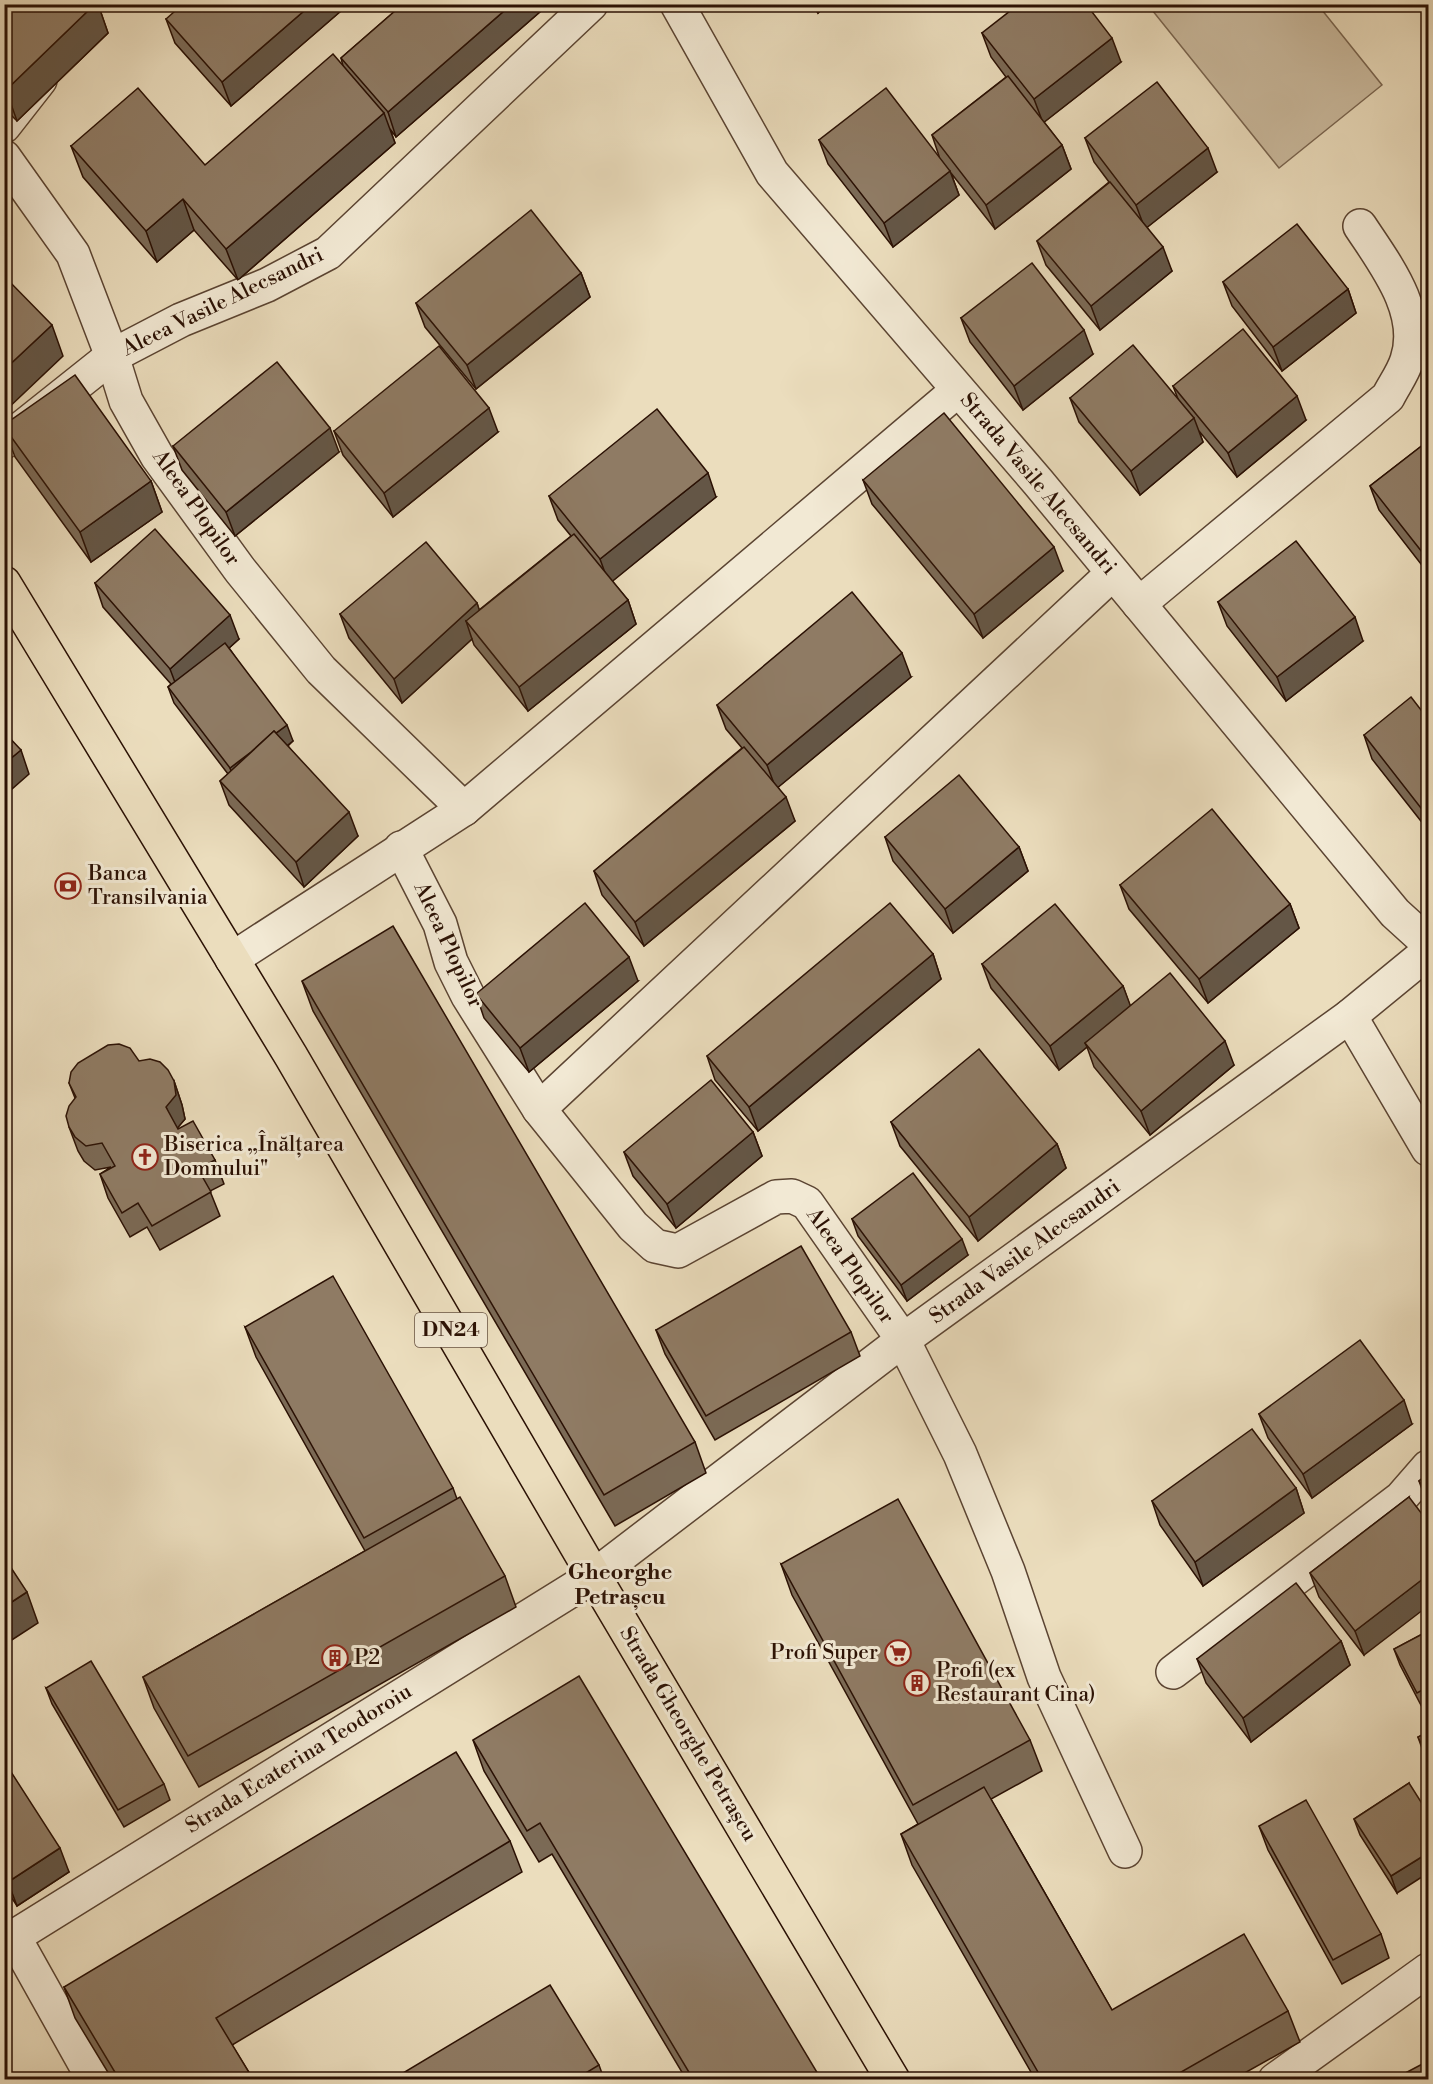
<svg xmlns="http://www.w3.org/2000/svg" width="1433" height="2084" font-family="'Libre Bodoni',serif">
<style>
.green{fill:#caba9e;stroke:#7a6651;stroke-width:1.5}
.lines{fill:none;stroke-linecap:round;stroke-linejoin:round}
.minor-casing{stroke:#5b4432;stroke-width:36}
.major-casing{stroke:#2b1104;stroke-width:36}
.minor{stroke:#f2e9d4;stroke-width:33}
.major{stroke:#ebddbd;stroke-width:33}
.wall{fill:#7b6a56;stroke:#2b1104;stroke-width:1.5}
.shaded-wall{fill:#645646;stroke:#2b1104;stroke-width:1.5}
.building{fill:#8f7b64;stroke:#2b1104;stroke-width:1.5}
.labels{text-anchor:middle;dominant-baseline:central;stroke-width:6;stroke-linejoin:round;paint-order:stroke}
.shield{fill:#f2e9d4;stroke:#675242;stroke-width:1.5}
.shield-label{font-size:20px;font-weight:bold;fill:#2b1104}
.street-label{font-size:21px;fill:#2b1104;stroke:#f2e9d4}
.poi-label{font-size:21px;fill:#2b1104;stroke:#f2e9d4;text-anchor:start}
.neighbourhood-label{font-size:22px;font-weight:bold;fill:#2b1104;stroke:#f2e9d4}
</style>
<rect width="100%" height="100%" fill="#ebddbd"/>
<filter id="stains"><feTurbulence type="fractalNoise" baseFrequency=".00333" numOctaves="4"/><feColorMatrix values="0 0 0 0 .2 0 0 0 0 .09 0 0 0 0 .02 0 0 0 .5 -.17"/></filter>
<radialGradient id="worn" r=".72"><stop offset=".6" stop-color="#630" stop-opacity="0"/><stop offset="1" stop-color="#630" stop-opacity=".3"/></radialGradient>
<polygon class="green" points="1148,5 1318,5 1382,85 1279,168"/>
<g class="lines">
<g class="minor-casing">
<g id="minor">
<polyline points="677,4 772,173 1038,482 1395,913 1428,943"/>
<polyline points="4,126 40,80"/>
<polyline points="4,157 73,254 112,356 126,401 157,456 240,570 321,670 464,809"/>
<polyline points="4,442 112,356 181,320 267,285 328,253 591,4"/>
<path d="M1139,604l249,-207c6,-12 15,-24 19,-37 16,-48 -22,-96 -47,-134"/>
<polyline points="401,848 440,924 451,962 468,996 539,1109 633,1226 655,1246 678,1251 776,1197 792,1196 807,1203 903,1340 960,1454 1008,1571 1044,1677 1125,1851"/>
<polyline points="232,959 464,809 958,390"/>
<polyline points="1350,1016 1428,1149"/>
<polyline points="539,1109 1113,573"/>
<polyline points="1173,1672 1401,1498 1428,1467"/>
<polyline points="14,1937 94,2080"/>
<polyline points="4,1943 594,1576 903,1340 1350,1016 1428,952"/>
<polyline points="1275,2080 1428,1970"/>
</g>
</g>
<g class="major-casing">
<polyline id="major" points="4,583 291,1056 594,1576 893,2080"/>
</g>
<use href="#minor" class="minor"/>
<use href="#major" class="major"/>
</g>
<g class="wall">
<polygon points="4,4 98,4 108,33 17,121 4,108"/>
<polygon points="349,4 231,106 175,43 166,19"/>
<polygon points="403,4 549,4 396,137 390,129 395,143 238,280 194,230 157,262 83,177 71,146 205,165 343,66 341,58"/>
<polygon points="811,4 827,4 818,13"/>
<polygon points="982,33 1121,62 1044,122 1062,145 1071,169 995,229 951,173 959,195 893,247 828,164 819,140 939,156 932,135 1006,77 991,57"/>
<polygon points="1085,138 1217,172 1147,227 1172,271 1100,330 1046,265 1037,241 1109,182 1094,162"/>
<polygon points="581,273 590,297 476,389 425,327 416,303"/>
<polygon points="1223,282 1348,289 1356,313 1282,371 1232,306"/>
<polygon points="961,318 1093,354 1023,410 970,342"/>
<polygon points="1173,386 1306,420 1237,477 1199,431 1203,442 1140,495 1079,422 1070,398 1178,399"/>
<polygon points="4,425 151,481 162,512 91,562 15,457 4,428"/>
<polygon points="334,431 498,432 393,517 343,455"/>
<polygon points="1428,441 1428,573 1379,510 1370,486"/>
<polygon points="173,446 339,452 235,536 182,470"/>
<polygon points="863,480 1063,571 983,638 872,504"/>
<polygon points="549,496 716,497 612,581 628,600 636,624 528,711 474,645 472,639 402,703 349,638 340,614 477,603 479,610 571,536 558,520"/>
<polygon points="95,583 239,639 229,648 293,741 288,746 358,836 304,887 229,805 220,781 228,774 174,703 168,687 171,684 103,607"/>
<polygon points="1218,602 1363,641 1286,701 1227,626"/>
<polygon points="911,677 778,787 795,821 644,946 602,895 594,871 742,748 726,729 717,705"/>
<polygon points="1428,719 1428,830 1372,759 1364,735"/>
<polygon points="885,837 1019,847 1028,871 953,933 893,861"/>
<polygon points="1120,885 1290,904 1299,928 1208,1003 1129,909"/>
<polygon points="933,954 941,979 758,1131 715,1080 707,1056"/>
<polygon points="982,964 1123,986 1130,1006 1234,1065 1150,1135 1094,1067 1087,1047 1059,1070 991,988"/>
<polygon points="302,981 695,1442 706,1473 615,1526 313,1011"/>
<polygon points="638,981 529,1072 484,1018 476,994"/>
<polygon points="174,1081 182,1105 185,1119 177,1128 215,1160 224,1184 210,1191 220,1216 160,1250 147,1227 130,1237 108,1198 100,1174 111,1167 95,1170 84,1161 78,1151 69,1127 75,1098 69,1083"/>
<polygon points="891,1122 1057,1144 1066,1168 978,1241 900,1146"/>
<polygon points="753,1132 762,1156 676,1228 633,1176 624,1152"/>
<polygon points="852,1219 968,1255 907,1301 858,1236"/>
<polygon points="245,1327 453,1488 457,1499 505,1576 516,1607 199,1787 154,1708 143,1677 365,1551 256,1357"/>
<polygon points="656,1330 851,1332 860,1356 715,1440 665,1354"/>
<polygon points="1259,1414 1412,1424 1312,1498 1268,1438"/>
<polygon points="1428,1474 1428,1506 1419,1481"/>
<polygon points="1296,1488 1304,1513 1203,1586 1160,1525 1152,1501"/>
<polygon points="1409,1497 1364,1655 1319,1597 1310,1573"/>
<polygon points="781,1564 1030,1740 1042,1771 991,1799 1112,2010 1288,2011 1300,2042 1234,2079 1035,2079 912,1865 901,1834 918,1824 792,1595"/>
<polygon points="1428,1631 1428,1707 1423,1709 1400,1665 1394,1649"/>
<polygon points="1341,1641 1350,1665 1251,1742 1206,1683 1197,1659"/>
<polygon points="46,1688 164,1784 170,1800 124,1827 52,1704"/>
<polygon points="1428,1732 1428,1762 1424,1754 1418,1737"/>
<polygon points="473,1740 821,2079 686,2079 552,1854 539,1862 484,1771"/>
<polygon points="4,1761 69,1872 17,1906 4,1886"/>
<polygon points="1409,1783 1397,1893 1360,1835 1354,1819"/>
<polygon points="1259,1826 1381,1934 1389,1958 1342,1984 1268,1850"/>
<polygon points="510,1841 522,1872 232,2045 253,2079 112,2079 75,2018 64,1987"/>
<polygon points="599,2065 604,2079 393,2079"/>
</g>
<g class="shaded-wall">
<polygon points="95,4 98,4 108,33 17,121 6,90"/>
<polygon points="312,4 349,4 231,106 222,82"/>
<polygon points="512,4 549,4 396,137 388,112"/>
<polygon points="815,4 827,4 818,13"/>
<polygon points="1112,38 1121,62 1043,123 1034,99"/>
<polygon points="384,113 395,143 238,280 226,249"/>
<polygon points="1062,145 1071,169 995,229 986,205"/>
<polygon points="1208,148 1217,172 1145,229 1136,205"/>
<polygon points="950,171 959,195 893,247 884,223"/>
<polygon points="183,199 194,230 157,262 146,231"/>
<polygon points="1163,247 1172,271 1100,330 1091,306"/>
<polygon points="581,273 590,297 476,389 467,365"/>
<polygon points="1348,289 1356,313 1282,371 1273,347"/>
<polygon points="52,325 63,356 4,412 4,370"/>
<polygon points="1084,330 1093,354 1023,410 1014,386"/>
<polygon points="1297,396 1306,420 1237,477 1228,453"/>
<polygon points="489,408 498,432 393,517 384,493"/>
<polygon points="1194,418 1203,442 1140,495 1131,471"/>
<polygon points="330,428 339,452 235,536 226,512"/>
<polygon points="708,473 716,497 609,584 600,559"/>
<polygon points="151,481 162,512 91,562 80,532"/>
<polygon points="1054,547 1063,571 983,638 974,614"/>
<polygon points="628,600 636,624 528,711 519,687"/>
<polygon points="477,603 485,627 466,621 472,639 402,703 394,679"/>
<polygon points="230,615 239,639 179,693 170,669"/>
<polygon points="1355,617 1363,641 1286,701 1277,677"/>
<polygon points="902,653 911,677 776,789 767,765"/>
<polygon points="287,725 293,741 236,785 230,768"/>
<polygon points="21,750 29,774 4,796 4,764"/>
<polygon points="786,797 795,821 644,946 635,922"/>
<polygon points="349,812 358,836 304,887 296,862"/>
<polygon points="1019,847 1028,871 953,933 945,909"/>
<polygon points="1290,904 1299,928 1208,1003 1199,979"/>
<polygon points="933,954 941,979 758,1131 749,1107"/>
<polygon points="629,957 638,981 529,1072 520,1048"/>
<polygon points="1123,986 1132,1010 1085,1043 1087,1047 1059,1070 1050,1046"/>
<polygon points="1225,1041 1234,1065 1150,1135 1141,1111"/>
<polygon points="174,1081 182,1105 185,1119 175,1131 166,1107"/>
<polygon points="753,1132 762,1156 676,1228 667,1204"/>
<polygon points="1057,1144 1066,1168 978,1241 969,1217"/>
<polygon points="962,1239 968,1255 907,1301 901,1285"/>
<polygon points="1404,1400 1412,1424 1312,1498 1303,1474"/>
<polygon points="1296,1488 1304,1513 1203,1586 1195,1562"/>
<polygon points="1428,1575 1428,1606 1364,1655 1355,1631"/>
<polygon points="27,1592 38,1623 4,1645 4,1607"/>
<polygon points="1341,1641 1350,1665 1251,1742 1243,1718"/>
<polygon points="60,1848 69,1872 17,1906 8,1882"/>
<polygon points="1428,1853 1428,1873 1397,1893 1391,1876"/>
</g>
<g class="building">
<polygon points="4,4 95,4 6,90 4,89"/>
<polygon points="183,4 312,4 222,82 166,19"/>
<polygon points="403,4 512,4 388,112 341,58"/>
<polygon points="1019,4 1086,4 1112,38 1034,99 982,33"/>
<polygon points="333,54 384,113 226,249 183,199 146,231 71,146 138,88 205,165"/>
<polygon points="1008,76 1062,145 986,205 932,135"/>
<polygon points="1157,82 1208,148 1136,205 1085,138"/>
<polygon points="886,88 950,171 884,223 819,140"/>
<polygon points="1110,182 1163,247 1091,306 1037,241"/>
<polygon points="531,210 581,273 467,365 416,303"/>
<polygon points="1297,224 1348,289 1273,347 1223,282"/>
<polygon points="1032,263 1084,330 1014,386 961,318"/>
<polygon points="4,276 52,325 4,370"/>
<polygon points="1243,329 1297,396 1228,453 1173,386"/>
<polygon points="1133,345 1194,418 1131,471 1070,398"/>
<polygon points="439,346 489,408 384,493 334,431"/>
<polygon points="277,362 330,428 226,512 173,446"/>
<polygon points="75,375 151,481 80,532 4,427 4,425"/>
<polygon points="657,409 708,473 600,559 549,496"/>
<polygon points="944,413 1054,547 974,614 863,480"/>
<polygon points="1428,441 1428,555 1426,557 1370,486"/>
<polygon points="155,529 230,615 170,669 95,583"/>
<polygon points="574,534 628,600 519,687 466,621"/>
<polygon points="1296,541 1355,617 1277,677 1218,602"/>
<polygon points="426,542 477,603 394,679 340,614"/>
<polygon points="852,592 902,653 767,765 717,705"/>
<polygon points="225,643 287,725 276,733 274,731 251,752 230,768 168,687"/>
<polygon points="1428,676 1428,684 1425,679"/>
<polygon points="1411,697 1428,719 1428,817 1364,735"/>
<polygon points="274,731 349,812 296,862 220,781"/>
<polygon points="4,732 21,750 4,764"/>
<polygon points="744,747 786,797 635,922 594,871"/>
<polygon points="959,775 1019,847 945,909 885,837"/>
<polygon points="1212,809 1290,904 1199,979 1120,885"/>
<polygon points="585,903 629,957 520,1048 476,994"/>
<polygon points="890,903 933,954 749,1107 707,1056"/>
<polygon points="1055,904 1123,986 1050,1046 982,964"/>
<polygon points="393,926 695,1442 604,1495 302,981"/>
<polygon points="1170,973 1225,1041 1141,1111 1085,1043"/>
<polygon points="119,1044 130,1048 139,1061 150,1059 160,1062 168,1070 174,1081 176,1095 166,1107 178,1129 193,1121 215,1160 198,1169 211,1192 152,1226 138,1203 122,1213 100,1174 115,1166 102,1143 86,1146 75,1137 69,1127 66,1116 69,1106 76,1097 69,1083 71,1072 78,1063 108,1045"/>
<polygon points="979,1049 1057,1144 969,1217 891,1122"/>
<polygon points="711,1080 753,1132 667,1204 624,1152"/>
<polygon points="913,1173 962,1239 901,1285 852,1219"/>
<polygon points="801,1246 851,1332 706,1416 656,1330"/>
<polygon points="333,1276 453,1488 364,1538 245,1327"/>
<polygon points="1360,1340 1404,1400 1303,1474 1259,1414"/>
<polygon points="1252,1429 1296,1488 1195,1562 1152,1501"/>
<polygon points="1428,1474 1428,1494 1419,1481"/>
<polygon points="460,1497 505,1576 188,1756 143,1677"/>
<polygon points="1409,1497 1428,1522 1428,1575 1355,1631 1310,1573"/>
<polygon points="898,1499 1030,1740 913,1805 781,1564"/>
<polygon points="4,1557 27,1592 4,1607"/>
<polygon points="1296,1583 1341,1641 1243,1718 1197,1659"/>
<polygon points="1428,1631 1428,1687 1417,1693 1394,1649"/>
<polygon points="91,1661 164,1784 118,1810 46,1688"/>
<polygon points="579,1676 821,2079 693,2079 540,1823 527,1831 473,1740"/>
<polygon points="1428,1732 1428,1757 1418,1737"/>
<polygon points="456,1752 510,1841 216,2018 253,2079 119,2079 64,1987"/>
<polygon points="4,1761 60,1848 8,1882 4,1876"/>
<polygon points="1409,1783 1428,1813 1428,1853 1391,1876 1354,1819"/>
<polygon points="984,1787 1112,2010 1244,1934 1288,2011 1169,2079 1042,2079 901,1834"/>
<polygon points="1306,1800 1381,1934 1333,1960 1259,1826"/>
<polygon points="550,1985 599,2065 576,2079 393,2079"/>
<polygon points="1428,2061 1428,2079 1394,2079"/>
</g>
<defs>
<g id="bank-ring" transform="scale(1.35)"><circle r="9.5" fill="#f2e9d4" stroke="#8f2418" stroke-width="1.5"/><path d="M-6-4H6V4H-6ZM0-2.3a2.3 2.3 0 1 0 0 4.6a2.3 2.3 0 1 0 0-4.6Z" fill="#8f2418"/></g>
<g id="church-ring" transform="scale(1.35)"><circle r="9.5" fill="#f2e9d4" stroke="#8f2418" stroke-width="1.5"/><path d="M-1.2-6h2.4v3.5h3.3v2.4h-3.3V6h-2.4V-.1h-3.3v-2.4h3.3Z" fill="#8f2418"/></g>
<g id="supermarket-ring" transform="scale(1.35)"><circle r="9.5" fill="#f2e9d4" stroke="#8f2418" stroke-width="1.5"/><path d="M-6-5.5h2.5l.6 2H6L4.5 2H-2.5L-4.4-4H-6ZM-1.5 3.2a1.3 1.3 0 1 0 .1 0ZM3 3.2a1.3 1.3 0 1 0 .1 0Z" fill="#8f2418"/></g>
<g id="building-ring" transform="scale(1.35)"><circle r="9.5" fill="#f2e9d4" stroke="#8f2418" stroke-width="1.5"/><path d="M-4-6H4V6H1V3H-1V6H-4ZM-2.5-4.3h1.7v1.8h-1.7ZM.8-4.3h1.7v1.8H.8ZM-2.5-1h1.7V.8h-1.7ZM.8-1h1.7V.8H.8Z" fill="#8f2418"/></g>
</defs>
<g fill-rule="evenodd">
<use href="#bank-ring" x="68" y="886"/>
<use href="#church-ring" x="145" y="1157"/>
<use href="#supermarket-ring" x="898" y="1653"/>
<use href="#building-ring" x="335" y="1658"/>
<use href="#building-ring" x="917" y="1683"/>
</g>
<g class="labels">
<rect class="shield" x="415" y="1313" width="72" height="34" rx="4.5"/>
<g class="shield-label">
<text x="451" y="1330">DN24</text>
</g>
<g class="street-label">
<text transform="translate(223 302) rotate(-26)">Aleea Vasile Alecsandri</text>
<text transform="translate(1038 484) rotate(50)">Strada Vasile Alecsandri</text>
<text transform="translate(196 508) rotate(55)">Aleea Plopilor</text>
<text transform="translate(448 945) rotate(65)">Aleea Plopilor</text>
<text transform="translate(1025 1252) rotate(-36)">Strada Vasile Alecsandri</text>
<text transform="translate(850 1266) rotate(55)">Aleea Plopilor</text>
<text transform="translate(688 1734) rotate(59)">Strada Gheorghe Petrașcu</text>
<text transform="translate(299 1759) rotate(-32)">Strada Ecaterina Teodoroiu</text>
</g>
<g class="poi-label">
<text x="88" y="874">Banca<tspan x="88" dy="24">Transilvania</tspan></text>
<text x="164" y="1145">Biserica „Înălțarea<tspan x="164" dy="24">Domnului"</tspan></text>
<text x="878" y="1653" text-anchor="end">Profi Super</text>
<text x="354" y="1658">P2</text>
<text x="936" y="1671">Profi (ex<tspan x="936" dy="24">Restaurant Cina)</tspan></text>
</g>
<g class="neighbourhood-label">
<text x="620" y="1572">Gheorghe<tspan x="620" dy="25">Petrașcu</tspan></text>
</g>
</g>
<rect width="1433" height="2084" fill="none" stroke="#ebddbd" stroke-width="24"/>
<rect x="6" y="6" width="1421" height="2072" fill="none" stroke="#2b1104" stroke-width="3"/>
<rect x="12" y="12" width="1409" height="2060" fill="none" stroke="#2b1104" stroke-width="1.5"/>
<rect width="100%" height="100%" filter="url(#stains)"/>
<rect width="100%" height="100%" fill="url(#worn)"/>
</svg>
